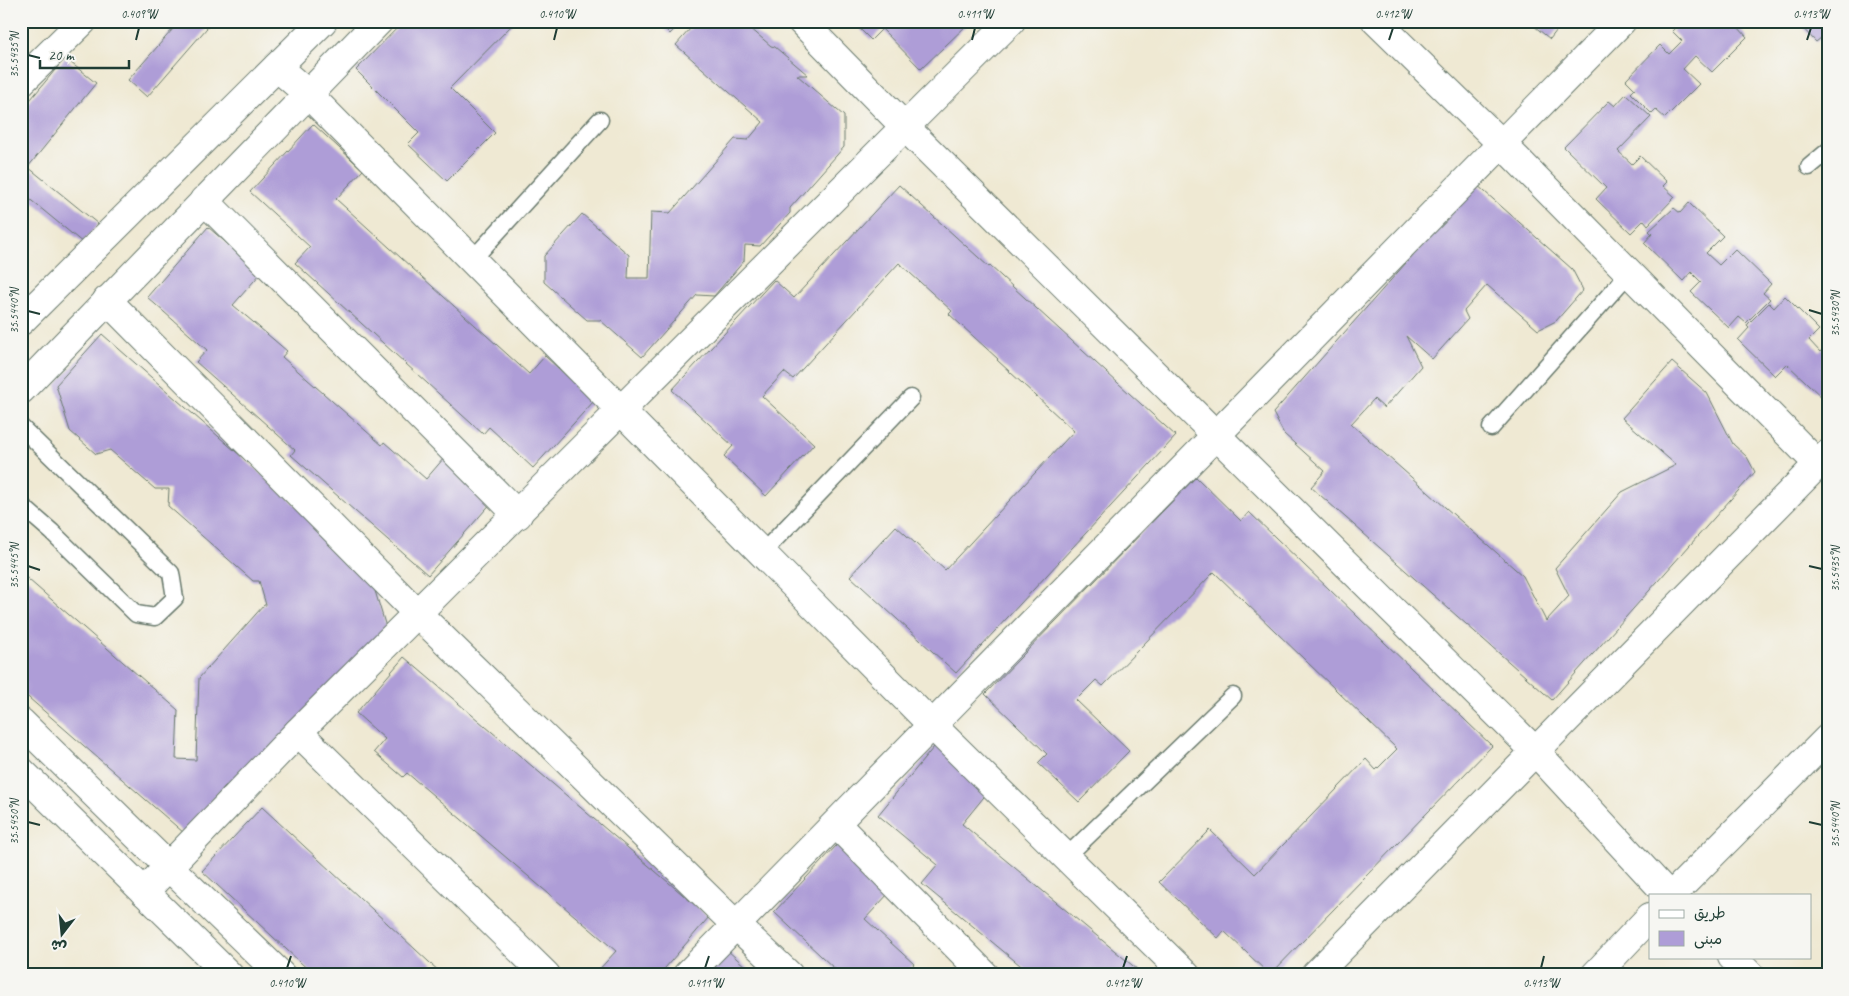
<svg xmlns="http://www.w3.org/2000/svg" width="1849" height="996" font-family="Caveat,'Playpen Sans Arabic',sans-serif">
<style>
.building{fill:#ae9dd7}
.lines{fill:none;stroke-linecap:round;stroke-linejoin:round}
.service-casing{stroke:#68796c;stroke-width:19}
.minor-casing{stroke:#68796c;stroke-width:30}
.service{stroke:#fff;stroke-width:16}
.minor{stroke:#fff;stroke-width:28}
.ticks{fill:none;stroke:#1f3d34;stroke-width:2}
.neatline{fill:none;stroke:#1f3d34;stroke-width:2}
.ticks-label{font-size:12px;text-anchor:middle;fill:#1f3d34}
</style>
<rect width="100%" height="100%" fill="#f6f6f2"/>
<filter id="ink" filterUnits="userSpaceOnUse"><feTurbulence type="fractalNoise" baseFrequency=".02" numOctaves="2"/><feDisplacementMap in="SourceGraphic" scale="10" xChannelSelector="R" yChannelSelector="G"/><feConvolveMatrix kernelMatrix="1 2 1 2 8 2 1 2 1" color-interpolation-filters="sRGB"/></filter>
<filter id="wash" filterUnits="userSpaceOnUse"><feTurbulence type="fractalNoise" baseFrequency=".0096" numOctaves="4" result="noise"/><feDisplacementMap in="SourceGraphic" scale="20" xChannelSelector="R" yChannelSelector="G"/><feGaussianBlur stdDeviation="1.12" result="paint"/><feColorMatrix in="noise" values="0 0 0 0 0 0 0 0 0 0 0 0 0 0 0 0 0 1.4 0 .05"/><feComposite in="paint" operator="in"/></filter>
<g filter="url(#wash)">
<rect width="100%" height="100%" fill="#efe9d3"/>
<g id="blocks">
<g class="building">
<polygon points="180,21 213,21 147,97 128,80"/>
<polygon points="404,21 516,21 450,88 495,133 447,181 408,144 419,133 356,70"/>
<polygon points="657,21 682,21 670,34"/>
<polygon points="697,21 742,21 771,46 775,47 808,75 797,75 844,116 844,147 790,208 790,213 760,246 745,245 744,261 714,296 697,295 642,357 600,320 587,320 544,282 544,256 582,214 629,255 628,278 649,278 651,212 670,213 735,139 748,140 763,122 676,45"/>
<polygon points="852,21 964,21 968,24 921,69 882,29 871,40"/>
<polygon points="1528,21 1564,21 1550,39"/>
<polygon points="1682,21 1742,21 1737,26 1747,37 1712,72 1695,56 1683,69 1699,84 1665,118 1656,110 1652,114 1631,93 1635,89 1626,80 1660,45 1669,54 1682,41 1672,31"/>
<polygon points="1796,21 1828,21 1828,34 1827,33 1816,42"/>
<polygon points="65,58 96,83 28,167 98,224 83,243 21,192 21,111"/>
<polygon points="1626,94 1651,117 1618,151 1632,164 1640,156 1667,182 1663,186 1675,197 1648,225 1644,220 1631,233 1596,199 1606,188 1564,147 1609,101 1615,106"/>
<polygon points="313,124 363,170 336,199 529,374 545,356 594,401 533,468 489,427 483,434 295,263 310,247 250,192"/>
<polygon points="1476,184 1572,269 1583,290 1556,321 1538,330 1487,285 1464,311 1468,319 1432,359 1406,336 1421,366 1384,408 1374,399 1351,424 1523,576 1546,621 1569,596 1555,568 1622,492 1676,465 1622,418 1672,362 1707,393 1733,444 1747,457 1755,472 1552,700 1311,487 1325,471 1284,434 1273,413"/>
<polygon points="899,185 989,267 990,266 1176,436 956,673 850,576 896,526 945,570 1074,431 997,360 998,359 949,314 952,311 899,263 793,379 784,372 762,396 814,444 766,496 724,456 733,446 672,390 774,280 794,298"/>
<polygon points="1689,203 1723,236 1706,253 1719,265 1735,249 1771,284 1763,293 1770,299 1746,323 1739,317 1729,328 1691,292 1701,282 1691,272 1683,281 1644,243 1652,234 1649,231 1674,208 1680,213"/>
<polygon points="208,227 261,273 233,305 287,351 282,357 382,445 384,442 426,479 444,458 493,501 428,575 291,455 295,450 196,362 207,350 147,297"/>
<polygon points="1785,296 1819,330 1809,340 1820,352 1828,344 1828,403 1787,364 1775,376 1738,340 1749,328 1747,326 1748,324 1769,303 1774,308"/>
<polygon points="102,334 368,568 386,627 252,779 225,786 184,833 21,691 21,573 178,710 176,759 196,760 199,678 264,605 266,605 259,581 253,581 168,506 169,489 155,489 110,450 96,454 70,431 56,385"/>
<polygon points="1196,477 1241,521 1249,512 1492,746 1270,975 1224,931 1218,938 1159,882 1210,830 1255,874 1366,759 1376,770 1397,749 1214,572 1103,686 1096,680 1076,700 1129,751 1079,802 1038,763 1047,754 985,694"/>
<polygon points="404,657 709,917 659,975 599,975 596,973 616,951 407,773 403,777 374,752 385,739 356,713"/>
<polygon points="938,742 992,787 962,824 1144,975 1032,975 922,884 938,865 878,815"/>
<polygon points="262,807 443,975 314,975 202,871"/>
<polygon points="837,845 889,893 865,919 914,964 904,975 831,975 836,970 774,912"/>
<polygon points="727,950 755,975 705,975"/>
</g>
</g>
</g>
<g filter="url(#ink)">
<use href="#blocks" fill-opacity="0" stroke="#68796c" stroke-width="1"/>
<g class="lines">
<g class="service-casing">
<g id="service">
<polyline points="1809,167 1828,151"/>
<polyline points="472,260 600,120"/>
<polyline points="21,427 171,573 175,598 155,617 136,614 52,532 21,505"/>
<polyline points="1491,428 1629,273"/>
<polyline points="762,553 911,398"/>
<polyline points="1066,857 1233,696"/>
</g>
</g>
<g class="minor-casing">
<g id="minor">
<polyline points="801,21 905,127 1535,751 1668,895"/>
<polyline points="1376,21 1502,144 1818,464"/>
<polyline points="277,67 308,94 933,726 1186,975"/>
<polyline points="21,82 83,21"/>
<polyline points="204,200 518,515"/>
<polyline points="107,300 418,614 736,925 789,975"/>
<polyline points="21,321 323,21"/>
<polyline points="21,390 379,21"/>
<polyline points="21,722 169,867 281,975"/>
<polyline points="298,732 546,975"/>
<polyline points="21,771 229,975"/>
<polyline points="836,824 985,975"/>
<polyline points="144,892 298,732 1011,21"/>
<polyline points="1672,895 1828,738"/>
<polyline points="1732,957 1750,975"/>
<polyline points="687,975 1622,21"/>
<polyline points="1315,975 1828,454"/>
<polyline points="1595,975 1650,917"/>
</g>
</g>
<use href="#service" class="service"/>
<use href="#minor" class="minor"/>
</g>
</g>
<path class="ticks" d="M136,40l3,-12M554,40l3,-12M972,40l3,-12M1389,40l4,-12M1807,40l4,-12M28,55l12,3M1809,310l13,4M28,311l12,3M28,566l12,4M1809,566l13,3M28,822l12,3M1809,822l13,3M287,968l4,-12M705,968l4,-12M1123,968l4,-12M1541,968l3,-12"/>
<rect width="1849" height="996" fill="none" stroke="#f6f6f2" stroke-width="55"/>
<rect x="1649" y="894" width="162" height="65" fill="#f6f6f2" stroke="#a0aca6"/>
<rect x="1659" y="910" width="25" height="8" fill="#ffffff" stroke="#a0aca6"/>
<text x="1694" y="918" font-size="15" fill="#1f3d34">طريق</text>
<rect x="1659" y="931" width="25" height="15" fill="#ae9dd7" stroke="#a0aca6"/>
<text x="1694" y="944" font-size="15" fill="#1f3d34">مبنى</text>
<g transform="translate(62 934) rotate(196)" stroke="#f6f6f2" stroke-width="4" paint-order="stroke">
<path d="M0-4L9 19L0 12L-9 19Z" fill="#1f3d34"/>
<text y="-8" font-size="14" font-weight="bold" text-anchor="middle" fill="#1f3d34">ش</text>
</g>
<path d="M40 60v8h89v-8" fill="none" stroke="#1f3d34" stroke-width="2.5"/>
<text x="48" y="60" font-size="15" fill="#1f3d34" stroke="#f6f6f2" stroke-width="4" paint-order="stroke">20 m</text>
<rect x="28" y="28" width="1794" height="940" class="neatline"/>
<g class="ticks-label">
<text x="139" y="18">0.409°W</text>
<text x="557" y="18">0.410°W</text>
<text x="975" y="18">0.411°W</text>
<text x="1393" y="18">0.412°W</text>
<text x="1811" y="18">0.413°W</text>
<text transform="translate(14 55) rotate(-90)" y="4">35.5435°N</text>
<text transform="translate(14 311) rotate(-90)" y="4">35.5440°N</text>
<text transform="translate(1835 314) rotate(-90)" y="4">35.5430°N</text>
<text transform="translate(14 566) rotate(-90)" y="4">35.5445°N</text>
<text transform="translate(1835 569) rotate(-90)" y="4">35.5435°N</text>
<text transform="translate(14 822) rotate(-90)" y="4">35.5450°N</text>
<text transform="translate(1835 825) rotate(-90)" y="4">35.5440°N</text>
<text x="287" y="987">0.410°W</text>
<text x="705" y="987">0.411°W</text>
<text x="1123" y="987">0.412°W</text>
<text x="1541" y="987">0.413°W</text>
</g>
</svg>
